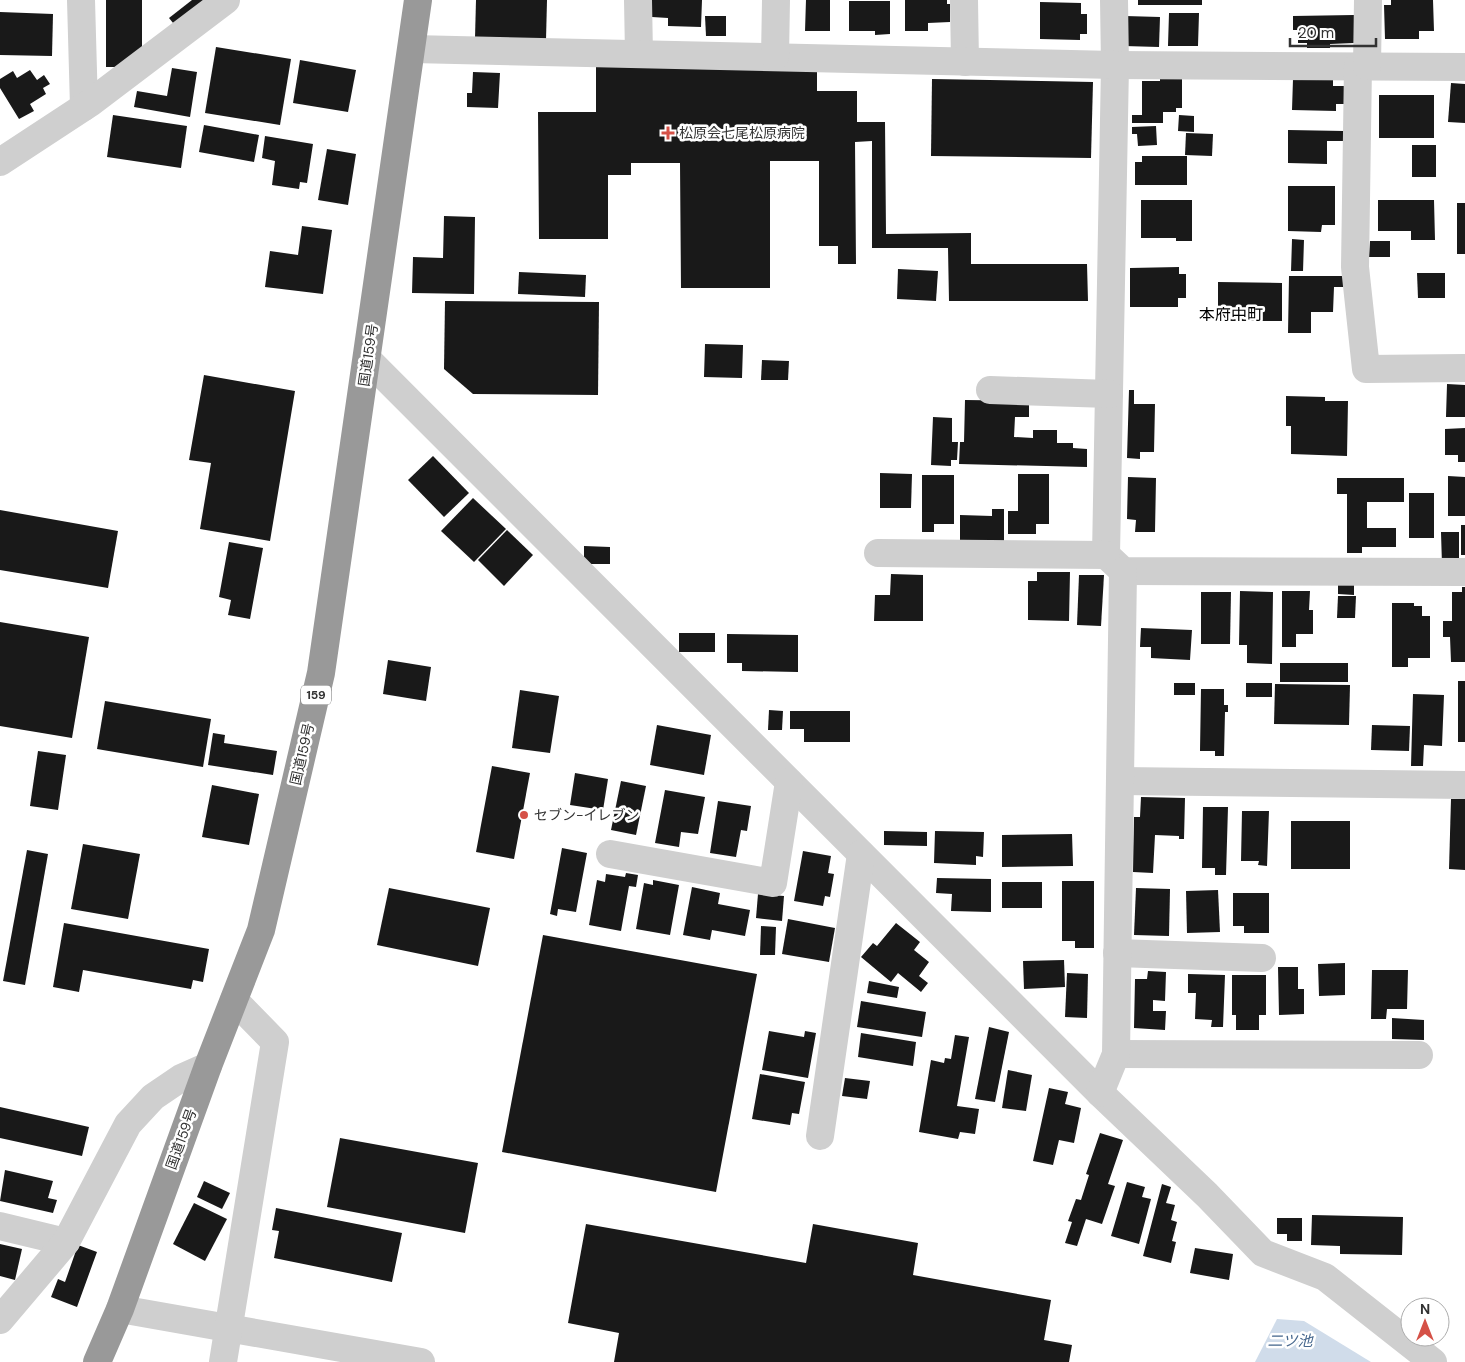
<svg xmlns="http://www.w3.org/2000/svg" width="1465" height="1362" font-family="'DM Sans','Noto Sans JP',sans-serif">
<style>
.water{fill:#d0dcea}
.building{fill:#191919}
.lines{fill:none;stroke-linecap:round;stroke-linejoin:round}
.minor{stroke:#cfcfcf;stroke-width:28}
.highway{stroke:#999;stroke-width:28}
.poi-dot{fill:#d55147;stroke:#fff;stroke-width:2}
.labels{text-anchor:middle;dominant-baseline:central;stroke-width:5;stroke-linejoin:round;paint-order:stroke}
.shield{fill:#fff;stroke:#707070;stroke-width:1}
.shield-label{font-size:12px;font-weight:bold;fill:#323232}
.poi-label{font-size:14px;fill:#323232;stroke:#fff;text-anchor:start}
.street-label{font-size:14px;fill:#323232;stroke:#fff}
.water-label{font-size:15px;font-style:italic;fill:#46678d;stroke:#fff}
.quarter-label{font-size:16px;fill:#000;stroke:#fff}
</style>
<rect width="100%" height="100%" fill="#fff"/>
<polygon class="water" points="1277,1319 1304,1321 1371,1362 1255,1362"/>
<g class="building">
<polygon points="106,0 142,0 142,48 130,67 106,67"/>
<polygon points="192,0 215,0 178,29 169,18"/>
<polygon points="476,0 547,0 546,40 475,38"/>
<polygon points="652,0 702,0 701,27 668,26 668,18 652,17"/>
<polygon points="806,0 830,0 830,31 805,31"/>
<polygon points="905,0 947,0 947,4 950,4 950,22 928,23 928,31 905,31"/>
<rect x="1138" y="0" width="64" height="5"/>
<polygon points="1391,0 1433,0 1434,31 1419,31 1419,39 1385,39 1384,5 1391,5"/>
<polygon points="849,1 890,1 890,34 875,35 875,31 849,31"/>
<polygon points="1040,2 1081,3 1081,14 1087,14 1087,34 1080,34 1080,40 1040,39"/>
<polygon points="0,12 53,14 52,56 0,55"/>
<polygon points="1169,13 1199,13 1198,46 1168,46"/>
<polygon points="1354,15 1354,43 1330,44 1330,48 1307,48 1307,43 1298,43 1298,30 1293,30 1293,16"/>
<polygon points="705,16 726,16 726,36 706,36"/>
<polygon points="1125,16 1160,17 1159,47 1124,46"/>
<polygon points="216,47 291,59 280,125 205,113"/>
<polygon points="300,60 356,70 348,112 293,103"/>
<polygon points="596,67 817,67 817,91 857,91 857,122 885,122 886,234 971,233 971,264 1087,264 1088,301 949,301 948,248 872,248 872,141 855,142 856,264 838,264 838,246 819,246 819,161 770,161 770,288 681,288 680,163 631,163 631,175 608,175 608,239 539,239 538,112 596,112"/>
<polygon points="172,68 197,72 190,117 134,107 137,91 167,96"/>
<polygon points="30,70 37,80 44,75 50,84 43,88 46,94 30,104 34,111 19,119 0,88 0,79 13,71 17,78"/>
<polygon points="473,72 500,73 498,108 467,107 467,93 472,93"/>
<polygon points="932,79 1093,82 1091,158 931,156"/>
<polygon points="1160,79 1182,79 1182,108 1176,108 1176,112 1163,112 1163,123 1132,123 1132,115 1142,115 1142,81 1160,81"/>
<polygon points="1293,79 1333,80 1333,86 1345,86 1345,104 1336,104 1336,111 1292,110"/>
<polygon points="1451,83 1465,84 1465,123 1448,122"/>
<rect x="1379" y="95" width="55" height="43"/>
<polygon points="113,115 187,126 181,168 107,157"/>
<polygon points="1179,115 1194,116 1194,132 1178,131"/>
<polygon points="204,125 259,135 254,162 199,152"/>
<polygon points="1156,126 1157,145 1138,146 1137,134 1132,134 1132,127"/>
<polygon points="1288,130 1344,131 1344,141 1327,141 1327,164 1288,163"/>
<polygon points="1186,133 1213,134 1212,156 1185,155"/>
<polygon points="265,136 313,144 307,183 300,182 299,189 272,185 275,161 262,158"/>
<rect x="1412" y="145" width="24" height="32"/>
<polygon points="327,149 356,154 348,205 318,200"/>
<polygon points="1142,156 1187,156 1187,185 1135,185 1135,162 1142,162"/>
<polygon points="1288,186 1335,186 1335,225 1322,225 1321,232 1288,231"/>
<polygon points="1141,200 1192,200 1192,241 1176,241 1176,238 1141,238"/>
<polygon points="1378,200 1434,200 1435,240 1411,240 1411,231 1378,231"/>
<rect x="1457" y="203" width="8" height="51"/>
<polygon points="444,216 475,217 474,294 412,293 413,257 443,258"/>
<polygon points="302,226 332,230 323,294 265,287 270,251 298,255"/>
<polygon points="1292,239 1304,240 1303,271 1291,271"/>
<polygon points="1370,241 1390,241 1390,257 1369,257"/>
<polygon points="1179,267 1179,274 1186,274 1186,298 1178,298 1178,307 1130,307 1130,268"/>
<polygon points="898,269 938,271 936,301 897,299"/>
<polygon points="519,272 586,275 585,297 518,294"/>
<polygon points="1417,273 1445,273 1445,298 1418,298"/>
<polygon points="1289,276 1343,276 1343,287 1334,287 1333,312 1311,312 1311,333 1288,333"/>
<polygon points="1218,282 1282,283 1282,321 1218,321"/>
<polygon points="445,301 599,302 598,395 473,394 444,369"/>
<polygon points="705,344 743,345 742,378 704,377"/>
<polygon points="762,360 789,361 788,380 761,380"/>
<polygon points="204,375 295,391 270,541 200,529 211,463 189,460"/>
<polygon points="1447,384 1465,385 1465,417 1446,417"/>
<polygon points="1129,390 1134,390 1134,404 1155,404 1154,452 1140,452 1140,459 1127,458"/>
<polygon points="1286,396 1325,397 1325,401 1348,401 1347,456 1291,454 1291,426 1286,426"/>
<polygon points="965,400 1029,401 1029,417 1015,417 1014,437 1033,438 1033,430 1057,430 1057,443 1073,443 1073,448 1087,449 1087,467 959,464 960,442 964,442"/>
<polygon points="933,417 952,418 952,442 958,442 957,460 951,460 951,466 931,465"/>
<polygon points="1465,428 1465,462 1458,462 1458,455 1445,455 1445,429"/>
<polygon points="433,456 469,493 444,517 408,480"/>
<polygon points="880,473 912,474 911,508 880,508"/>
<polygon points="1018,474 1049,474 1049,524 1036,524 1036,534 1008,534 1008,511 1018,511"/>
<polygon points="922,475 954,475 954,524 934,524 934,532 922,532"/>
<polygon points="1448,476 1465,477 1465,516 1448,516"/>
<polygon points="1128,477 1156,478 1155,532 1135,532 1136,520 1127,519"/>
<polygon points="1337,478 1404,478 1404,502 1367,502 1367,528 1396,528 1396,547 1362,547 1362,553 1347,553 1347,494 1337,494"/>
<rect x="1409" y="493" width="25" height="45"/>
<polygon points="473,498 506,529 474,562 441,531"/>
<polygon points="992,509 1004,509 1004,543 960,542 960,515 992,516"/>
<polygon points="0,510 118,531 108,588 0,570"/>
<rect x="1461" y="525" width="4" height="30"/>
<polygon points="507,530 533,555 504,586 478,560"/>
<polygon points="1441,532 1459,532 1459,565 1442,565"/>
<polygon points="229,542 263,548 250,619 228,615 231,600 219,597"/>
<polygon points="584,546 610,547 610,564 584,564"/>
<polygon points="1037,572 1070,572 1069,621 1028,620 1028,581 1037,581"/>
<polygon points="891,574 923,575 923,621 874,621 875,595 890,595"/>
<polygon points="1079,575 1104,575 1101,626 1077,625"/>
<polygon points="1338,583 1354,584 1354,595 1338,594"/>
<polygon points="1462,587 1465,587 1465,662 1451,662 1450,637 1443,637 1443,621 1452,621 1452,592 1462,592"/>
<polygon points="1240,591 1273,592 1272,664 1247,663 1247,645 1239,645"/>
<polygon points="1282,591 1310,591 1309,610 1313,610 1313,634 1296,634 1296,647 1282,647"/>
<polygon points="1201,592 1231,592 1230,644 1201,644"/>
<polygon points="1338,596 1356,596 1355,618 1337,618"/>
<polygon points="1392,603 1414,603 1414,606 1422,606 1422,616 1430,616 1430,658 1408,658 1408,667 1392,667"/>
<polygon points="0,622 89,637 72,738 0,726"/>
<polygon points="1141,628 1192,630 1190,660 1151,658 1151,647 1140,647"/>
<rect x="679" y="633" width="36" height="19"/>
<polygon points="727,634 798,635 798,672 742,671 742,663 727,663"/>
<polygon points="388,660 431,667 426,701 383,694"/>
<rect x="1280" y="663" width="68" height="19"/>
<rect x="1458" y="681" width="7" height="61"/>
<rect x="1174" y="683" width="21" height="12"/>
<rect x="1246" y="683" width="26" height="14"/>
<polygon points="1275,684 1350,685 1349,725 1274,724"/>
<polygon points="1201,689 1224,689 1224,705 1228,705 1228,712 1225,712 1224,756 1215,756 1215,751 1200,751"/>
<polygon points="520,690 559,696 550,753 512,748"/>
<polygon points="1413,694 1444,695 1442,746 1424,745 1423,766 1411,766"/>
<polygon points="105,701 211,719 203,767 97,749"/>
<polygon points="769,710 783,711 782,730 768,730"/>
<polygon points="790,711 850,711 850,742 804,742 804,729 790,729"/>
<polygon points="657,725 711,735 704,775 650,765"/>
<polygon points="1372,725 1410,726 1409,751 1371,750"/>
<polygon points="213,733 225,735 224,743 277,751 273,775 208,765"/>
<polygon points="38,751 66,755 58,810 30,806"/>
<polygon points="492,766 530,773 514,859 476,852"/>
<polygon points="575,773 608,779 603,810 570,805"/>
<polygon points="621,781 646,786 636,835 611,830"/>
<polygon points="212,785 259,794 249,845 202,837"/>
<polygon points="665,790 705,797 698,834 681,832 679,847 655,843"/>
<polygon points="1141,797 1185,798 1184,839 1179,839 1179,836 1155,835 1153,873 1133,872 1134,817 1140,817"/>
<polygon points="1451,799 1465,799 1465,870 1449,869"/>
<polygon points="718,801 751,806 747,831 741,830 736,857 710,853"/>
<polygon points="1203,807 1228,807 1226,875 1215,875 1215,868 1202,868"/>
<polygon points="1242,811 1269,811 1267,866 1258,865 1259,861 1241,861"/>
<rect x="1291" y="821" width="59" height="48"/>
<polygon points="884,831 927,832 927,846 884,845"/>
<polygon points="935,831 984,832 983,857 976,856 976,865 934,863"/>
<polygon points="1072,834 1073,866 1002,867 1002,835"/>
<polygon points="83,844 140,854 128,919 71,909"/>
<polygon points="562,848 587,853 576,912 558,909 557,916 550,914"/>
<polygon points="27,850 48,854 25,985 3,981"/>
<polygon points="803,851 831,856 828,873 834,874 830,897 825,896 823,906 794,901"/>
<polygon points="626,873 638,875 636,887 629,886 621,931 589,925 597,880 605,882 606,874 625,877"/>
<polygon points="937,878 991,879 991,912 951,911 952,894 936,893"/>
<polygon points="653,880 679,885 670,935 636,929 644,883 653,885"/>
<polygon points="1062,881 1094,881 1094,948 1075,948 1075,941 1062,941"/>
<rect x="1002" y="882" width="40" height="26"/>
<polygon points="692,887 720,893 718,904 750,910 745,936 712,930 710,940 683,935"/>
<polygon points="389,888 490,908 478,966 377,945"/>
<polygon points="1136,888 1170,889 1169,936 1134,935"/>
<polygon points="1218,890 1220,932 1187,933 1186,891"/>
<polygon points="1233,893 1269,893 1269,933 1244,933 1244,926 1233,926"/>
<polygon points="758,894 784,896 782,921 756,918"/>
<polygon points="788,919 835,928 829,962 782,954"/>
<polygon points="64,923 209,949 203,982 193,980 191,989 83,970 79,992 53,987"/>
<polygon points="896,923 920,942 914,950 929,962 919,976 928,983 921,992 898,973 891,982 861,957 873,943 877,946"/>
<polygon points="761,926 776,927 775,955 760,955"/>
<polygon points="543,935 757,974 716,1192 502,1152"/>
<polygon points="1064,960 1065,987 1024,989 1023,961"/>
<polygon points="1345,963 1345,995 1319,996 1318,964"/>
<polygon points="1278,967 1298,967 1298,989 1304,989 1304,1014 1279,1015"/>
<polygon points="1372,970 1408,970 1407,1009 1387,1009 1386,1019 1371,1019"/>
<polygon points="1148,971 1166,972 1165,1001 1153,1000 1153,1011 1166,1011 1165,1030 1134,1028 1135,979 1147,979"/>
<polygon points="1067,973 1088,974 1087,1018 1065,1017"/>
<polygon points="1188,974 1225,975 1223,1027 1211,1027 1212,1020 1195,1019 1196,993 1188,993"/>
<polygon points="1232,975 1266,975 1266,1015 1259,1015 1259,1030 1236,1030 1236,1015 1232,1015"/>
<polygon points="869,981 899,987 897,998 867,993"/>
<polygon points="861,1001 926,1012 922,1037 857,1027"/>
<polygon points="1392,1018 1424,1020 1424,1040 1392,1039"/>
<polygon points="989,1027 1009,1032 995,1102 975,1099"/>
<polygon points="769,1031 804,1037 805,1031 816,1033 808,1078 762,1070"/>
<polygon points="861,1033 916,1042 913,1066 858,1057"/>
<polygon points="955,1035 969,1037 957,1106 979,1109 975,1134 960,1132 958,1139 919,1132 931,1060 944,1063 945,1058 951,1059"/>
<polygon points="1008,1070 1032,1075 1026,1111 1002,1108"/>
<polygon points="760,1074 805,1082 799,1114 792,1113 790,1125 752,1119"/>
<polygon points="845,1078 870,1081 867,1099 842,1096"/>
<polygon points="1049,1088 1068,1092 1065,1104 1081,1108 1074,1143 1059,1140 1053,1165 1033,1161"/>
<polygon points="0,1107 89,1127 82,1156 0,1138"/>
<polygon points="1100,1133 1123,1140 1108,1184 1115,1186 1102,1224 1086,1219 1077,1246 1065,1243 1072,1222 1068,1221 1076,1199 1081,1200 1089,1175 1086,1174"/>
<polygon points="340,1138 478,1163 465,1233 327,1207"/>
<polygon points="5,1170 53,1181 48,1198 57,1200 53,1213 0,1201"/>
<polygon points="204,1181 230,1193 222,1209 197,1197"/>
<polygon points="1127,1182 1145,1187 1142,1197 1151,1199 1139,1244 1111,1236"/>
<polygon points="1162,1184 1171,1187 1166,1203 1175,1205 1171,1220 1177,1222 1172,1241 1176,1242 1171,1263 1143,1256"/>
<polygon points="194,1203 227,1219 205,1261 173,1244"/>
<polygon points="276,1208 402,1233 392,1282 274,1258 279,1231 272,1230"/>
<polygon points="1312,1215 1403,1217 1402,1255 1340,1254 1340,1246 1311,1245"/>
<polygon points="1277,1218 1302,1218 1302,1241 1287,1241 1287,1234 1277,1234"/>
<polygon points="586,1224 806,1263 813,1224 918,1243 913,1275 1051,1300 1044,1340 1072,1345 1069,1362 614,1362 619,1333 568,1323"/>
<polygon points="0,1244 22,1249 15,1280 0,1276"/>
<polygon points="78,1245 97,1252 77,1307 51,1297 58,1279 65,1282"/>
<polygon points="1195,1248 1233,1254 1229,1280 1190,1273"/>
</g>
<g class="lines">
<g class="minor">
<polyline points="81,0 84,107"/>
<polyline points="638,0 639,54"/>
<polyline points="964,0 965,62"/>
<polyline points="1114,0 1115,65 1106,555 1123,571 1465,572"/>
<polyline points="412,49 1115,65 1465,67"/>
<polyline points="775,57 776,0"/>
<polyline points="1358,66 1355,267 1366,369 1465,368"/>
<polyline points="1367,66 1368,0"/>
<polyline points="0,162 90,103 226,0"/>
<polyline points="368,360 1100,1093 1207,1195 1263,1253 1325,1277 1433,1362"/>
<polyline points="990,390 1109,394"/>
<polyline points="878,553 1106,555"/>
<polyline points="1120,781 1465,785"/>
<polyline points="610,854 773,883 789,782"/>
<polyline points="1117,953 1262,958"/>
<polyline points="1116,1054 1419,1055"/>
<polyline points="1100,1093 1116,1054 1123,571"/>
<polyline points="820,1136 861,854"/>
<polyline points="0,1226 66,1242"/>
<polyline points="120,1309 421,1362"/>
<polyline points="0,1320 66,1242 128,1124 153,1097 181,1078 208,1066"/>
<polyline points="223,1362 275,1042 234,1000"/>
</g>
<polyline class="highway" points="97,1362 120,1309 208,1066 261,930 321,673 418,0"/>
</g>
<g class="poi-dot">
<path d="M665.5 125.5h5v5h5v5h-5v5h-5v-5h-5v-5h5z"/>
<circle cx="524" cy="815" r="5"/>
</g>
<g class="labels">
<rect class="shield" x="301" y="685.5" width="30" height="19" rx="4"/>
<g class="shield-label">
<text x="316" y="695">159</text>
</g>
<g class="poi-label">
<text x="679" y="133">松原会七尾松原病院</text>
<text x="534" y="815">セブン-イレブン</text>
</g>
<g class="street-label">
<text transform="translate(368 355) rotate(-82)">国道159号</text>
<text transform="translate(302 754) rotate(-77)">国道159号</text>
<text transform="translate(181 1139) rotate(-70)">国道159号</text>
</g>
<g class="water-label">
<text x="1290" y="1341">二ツ池</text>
</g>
<g class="quarter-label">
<text x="1231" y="314">本府中町</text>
</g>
</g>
<g transform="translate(1425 1322)"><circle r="24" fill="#ffffff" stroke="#adadad"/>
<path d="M0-4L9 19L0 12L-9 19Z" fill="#d55147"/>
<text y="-8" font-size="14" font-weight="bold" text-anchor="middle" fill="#323232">N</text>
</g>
<path d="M1290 38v8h86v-8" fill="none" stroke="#323232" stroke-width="2.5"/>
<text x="1298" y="38" font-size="15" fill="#323232" stroke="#ffffff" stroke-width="4" paint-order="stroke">20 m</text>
</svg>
